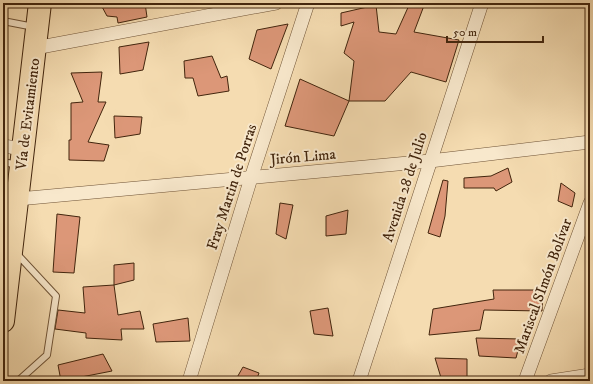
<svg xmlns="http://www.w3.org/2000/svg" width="593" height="384" font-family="'IM FELL DW Pica',serif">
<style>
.building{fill:#dc9778;stroke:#42250d}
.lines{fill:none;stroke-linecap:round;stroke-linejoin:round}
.service-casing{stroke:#6f5336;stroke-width:8}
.minor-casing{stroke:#6f5336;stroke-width:14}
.trunk-casing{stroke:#42250d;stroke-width:24}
.service{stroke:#f8e8cc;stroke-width:6}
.minor{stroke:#f8e8cc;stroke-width:13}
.trunk{stroke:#f5dcb1;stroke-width:22}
.labels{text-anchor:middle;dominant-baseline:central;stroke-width:4;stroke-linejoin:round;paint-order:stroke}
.street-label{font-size:15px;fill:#42250d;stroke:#f8e8cc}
</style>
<rect width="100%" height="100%" fill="#f5dcb1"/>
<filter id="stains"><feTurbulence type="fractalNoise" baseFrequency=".005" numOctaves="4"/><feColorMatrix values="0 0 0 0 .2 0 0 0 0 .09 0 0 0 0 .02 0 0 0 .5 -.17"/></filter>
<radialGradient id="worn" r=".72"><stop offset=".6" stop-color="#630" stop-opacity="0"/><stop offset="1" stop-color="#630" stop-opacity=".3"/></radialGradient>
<g class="building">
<polygon points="100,3 145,3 147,17 118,23 117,17 107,16"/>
<polygon points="410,3 425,3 414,32 459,40 446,82 411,72 385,101 349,101 354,61 344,53 354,22 341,26 341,13 376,5 379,32 396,34"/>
<polygon points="288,24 271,69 249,59 257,30"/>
<polygon points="149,42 143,70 120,74 119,47"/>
<polygon points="212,56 221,78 227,76 229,91 198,96 193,78 185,78 184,61"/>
<polygon points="102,72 98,102 106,102 88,142 109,145 104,161 69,160 69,140 71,140 71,103 83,102 71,73"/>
<polygon points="300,79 349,101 334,136 285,126"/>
<polygon points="114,116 142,117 140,134 115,138"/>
<polygon points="508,168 512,182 496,191 494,188 464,188 464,178 491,176"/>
<polygon points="443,180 448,181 445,216 440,237 428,233"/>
<polygon points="561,183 575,193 572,207 558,201"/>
<polygon points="280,203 293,205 286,239 276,234"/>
<polygon points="348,210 346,234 326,236 326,216"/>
<polygon points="57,214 80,217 74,273 53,272"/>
<polygon points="134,263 134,280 114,285 114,265"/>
<polygon points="114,285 118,315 140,311 144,329 121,329 122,340 86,338 86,333 55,329 58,310 85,313 83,287"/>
<polygon points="493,290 543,290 542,311 484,310 480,330 429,335 433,309 494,299"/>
<polygon points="328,308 333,336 314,334 310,311"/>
<polygon points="188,318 190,341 156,342 153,324"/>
<polygon points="476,338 521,339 516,358 479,356"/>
<polygon points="103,354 112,371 61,381 58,365"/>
<polygon points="435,358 467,359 467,380 442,381"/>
<polygon points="243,367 259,373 256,381 235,381"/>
</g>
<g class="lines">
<g class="service-casing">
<g id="service">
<polyline points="3,21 34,27"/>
<polyline points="3,162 18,165"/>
<polyline points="17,254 56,296 47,355 18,381"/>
</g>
</g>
<g class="minor-casing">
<g id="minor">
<polyline points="35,48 276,3"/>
<polyline points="3,146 24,149"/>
<polyline points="18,199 430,161 590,142"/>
<polyline points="189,381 251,178 308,3"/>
<polyline points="359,381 482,3"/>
<polyline points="525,381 590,203"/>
<polyline points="551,381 590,375"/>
</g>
</g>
<g class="trunk-casing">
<polyline id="trunk" points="3,321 40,3"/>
</g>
<use href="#service" class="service"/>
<use href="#minor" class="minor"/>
<use href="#trunk" class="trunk"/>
</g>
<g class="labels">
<g class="street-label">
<text transform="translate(28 114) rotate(-83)">Vía de Evitamiento</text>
<text transform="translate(303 157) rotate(-5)">Jirón Lima</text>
<text transform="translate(232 187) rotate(-72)">Fray Martin de Porras</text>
<text transform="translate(405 187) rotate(-72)">Avenida 28 de Julio</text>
<text transform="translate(543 286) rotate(-70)">Mariscal SImón Bolívar</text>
</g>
</g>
<rect width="593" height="384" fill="none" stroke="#f5dcb1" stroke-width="16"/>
<rect x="4" y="4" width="585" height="376" fill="none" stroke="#42250d" stroke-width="2"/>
<rect x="8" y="8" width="577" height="368" fill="none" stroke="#42250d"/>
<path d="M447 36v6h96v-6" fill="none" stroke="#42250d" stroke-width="2"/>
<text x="453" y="36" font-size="12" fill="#42250d" stroke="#f8e8cc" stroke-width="3" paint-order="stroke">50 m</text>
<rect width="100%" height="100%" filter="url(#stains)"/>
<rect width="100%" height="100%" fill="url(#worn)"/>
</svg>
